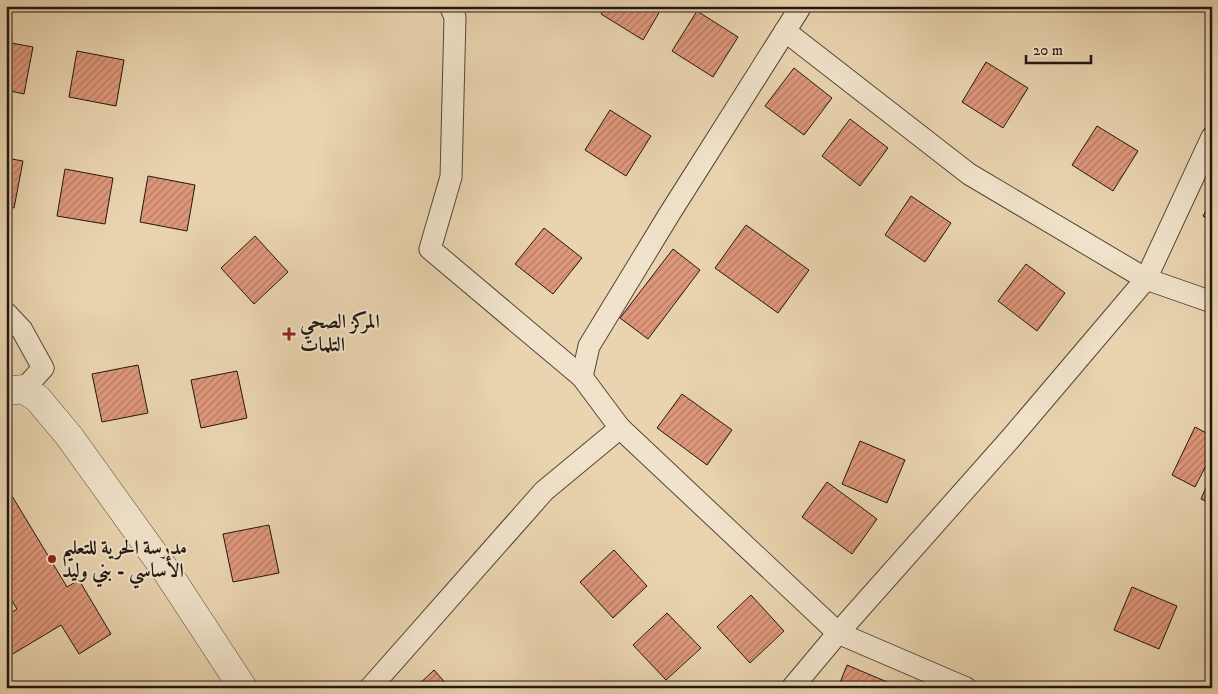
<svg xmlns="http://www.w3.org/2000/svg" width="1218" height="694" font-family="'IM FELL DW Pica',Amiri,serif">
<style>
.building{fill:url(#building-hatch);stroke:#221710}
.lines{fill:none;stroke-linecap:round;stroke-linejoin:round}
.minor-casing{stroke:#544638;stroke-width:23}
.tertiary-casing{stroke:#544638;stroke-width:29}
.minor{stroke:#f1e3cb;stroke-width:21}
.tertiary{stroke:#f1e3cb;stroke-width:28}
.poi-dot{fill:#8f2418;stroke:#f1e3cb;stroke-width:2}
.labels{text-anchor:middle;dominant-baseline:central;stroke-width:4;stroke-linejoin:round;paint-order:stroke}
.poi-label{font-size:20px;font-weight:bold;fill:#221710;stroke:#f1e3cb;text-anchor:start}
</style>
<defs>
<pattern id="building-hatch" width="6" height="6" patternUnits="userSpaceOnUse" patternTransform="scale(1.25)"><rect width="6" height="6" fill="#de977b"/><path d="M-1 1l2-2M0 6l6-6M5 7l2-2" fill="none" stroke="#b47a63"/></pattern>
</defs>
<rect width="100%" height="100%" fill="#e9d4af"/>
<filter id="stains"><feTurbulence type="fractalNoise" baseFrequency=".004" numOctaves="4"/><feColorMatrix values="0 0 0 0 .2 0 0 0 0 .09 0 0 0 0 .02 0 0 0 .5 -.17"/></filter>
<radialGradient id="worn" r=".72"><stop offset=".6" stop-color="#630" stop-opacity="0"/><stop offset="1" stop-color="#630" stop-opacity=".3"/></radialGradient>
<g class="building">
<polygon points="606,6 663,6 643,40 601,14"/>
<polygon points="697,11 738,37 713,77 672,51"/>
<polygon points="6,42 33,47 24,94 6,90"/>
<polygon points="77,51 124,60 116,106 69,97"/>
<polygon points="986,62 1028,88 1003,128 962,102"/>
<polygon points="794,68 832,98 804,135 765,106"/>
<polygon points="610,110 651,136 626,176 585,150"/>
<polygon points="850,119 888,148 860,186 822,156"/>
<polygon points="1097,126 1138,151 1113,191 1072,165"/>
<polygon points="6,158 23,161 14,208 6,206"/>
<polygon points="65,169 113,178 105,224 57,216"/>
<polygon points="148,176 195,185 187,231 140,222"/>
<polygon points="911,196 951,223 925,262 885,235"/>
<polygon points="1212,201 1212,221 1203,216"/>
<polygon points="746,225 809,270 778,313 715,268"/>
<polygon points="544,228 582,258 553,294 515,264"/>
<polygon points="255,236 288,272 254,304 221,268"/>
<polygon points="673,249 700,270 648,339 620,318"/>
<polygon points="1026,264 1065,293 1037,331 998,301"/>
<polygon points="138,365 148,413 102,422 92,374"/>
<polygon points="237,371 247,418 201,428 191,380"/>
<polygon points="682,394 732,430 707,465 657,428"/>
<polygon points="1195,427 1212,436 1212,454 1195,487 1172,475"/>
<polygon points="860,441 905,460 887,503 842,484"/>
<polygon points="1212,474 1212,504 1201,499"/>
<polygon points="827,482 877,519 852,554 802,517"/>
<polygon points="6,486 67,587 79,580 111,634 79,654 61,625 6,658 6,616 17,609 6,591"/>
<polygon points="269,525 279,573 233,582 223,534"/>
<polygon points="614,550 647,586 613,618 580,582"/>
<polygon points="1132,587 1177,606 1159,649 1114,630"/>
<polygon points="751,595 784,631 750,663 717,627"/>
<polygon points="667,613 701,648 666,680 633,645"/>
<polygon points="847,665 892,684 890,688 838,688"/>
<polygon points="434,670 450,688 415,688"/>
</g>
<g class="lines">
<g class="minor-casing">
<g id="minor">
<polyline points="450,6 455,17 451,177 430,249 582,377"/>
<polyline points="801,6 670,213 589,346 582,377 620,428 838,633 966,688"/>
<polyline points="785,31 969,174 1146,279 1212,302"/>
<polyline points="6,313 22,330 43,368 24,389"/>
<polyline points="370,688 544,491 620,428"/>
<polyline points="792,688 838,633 1011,438 1146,279 1212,137"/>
</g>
</g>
<g class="tertiary-casing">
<polyline id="tertiary" points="6,391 24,389 38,399 69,436 169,575 243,688"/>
</g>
<use href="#minor" class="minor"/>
<use href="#tertiary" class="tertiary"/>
</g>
<g class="poi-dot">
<path d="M286.5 326.5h5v5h5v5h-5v5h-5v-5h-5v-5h5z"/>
<circle cx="52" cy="559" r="5"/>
</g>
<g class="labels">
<g class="poi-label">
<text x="300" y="322">المركز الصحي<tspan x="300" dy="23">التلمات</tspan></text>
<text x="62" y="548">مدرسة الحرية للتعليم<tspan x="62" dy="23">الأساسي - بني وليد</tspan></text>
</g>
</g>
<rect width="1218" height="694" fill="none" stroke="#e9d4af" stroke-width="25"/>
<rect x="8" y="8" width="1203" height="679" fill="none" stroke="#221710" stroke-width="2.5"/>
<rect x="12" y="12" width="1193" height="669" fill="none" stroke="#221710"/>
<path d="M1026 55v8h65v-8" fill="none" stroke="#221710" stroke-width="2.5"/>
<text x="1033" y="55" font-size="15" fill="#221710" stroke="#f1e3cb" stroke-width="4" paint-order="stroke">20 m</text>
<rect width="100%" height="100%" filter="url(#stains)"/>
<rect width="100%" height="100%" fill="url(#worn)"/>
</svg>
